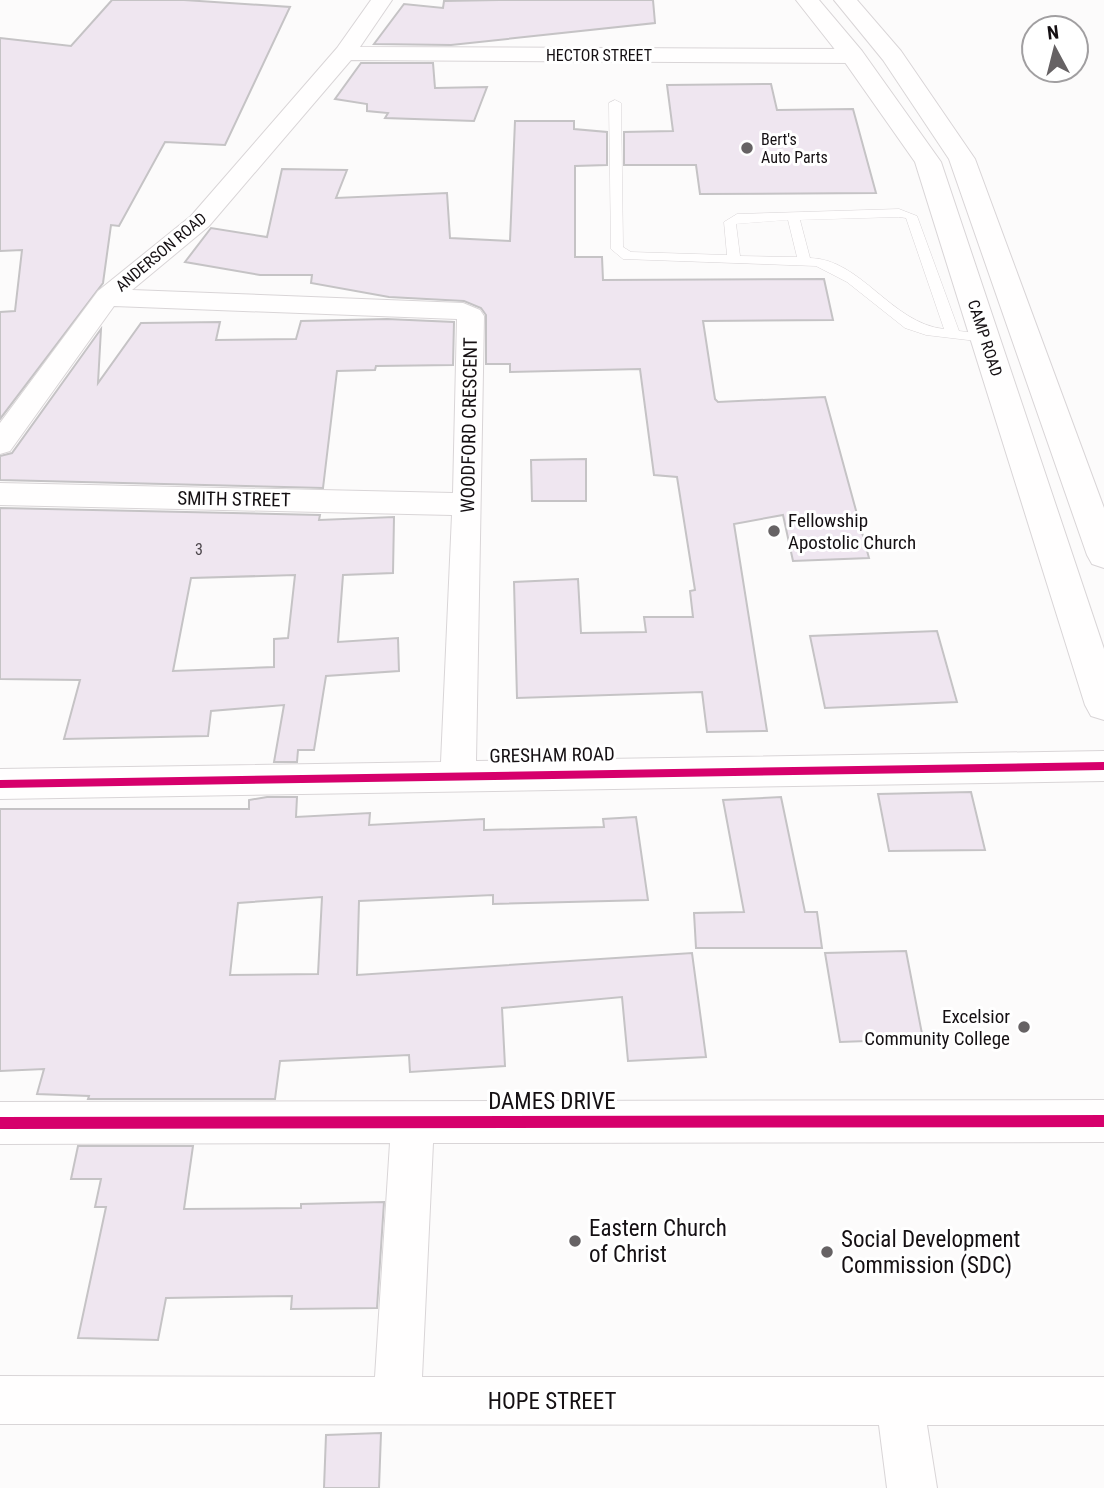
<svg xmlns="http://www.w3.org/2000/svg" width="1104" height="1488" font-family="'Roboto Condensed',sans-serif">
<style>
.building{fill:#efe6f0;stroke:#c5c3c5;stroke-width:2;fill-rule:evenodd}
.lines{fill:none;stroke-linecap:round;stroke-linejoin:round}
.service-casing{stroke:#d9d5d7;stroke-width:1}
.minor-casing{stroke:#d9d5d7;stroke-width:2}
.primary-casing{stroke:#d9d5d7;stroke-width:2}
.service{fill:#fffefe;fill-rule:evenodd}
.minor{fill:#fffefe;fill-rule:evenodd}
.primary{fill:#fffefe;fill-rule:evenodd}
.cycleway-casing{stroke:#fff;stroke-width:5}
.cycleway{fill:#d6006c;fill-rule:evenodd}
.poi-dot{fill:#666264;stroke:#fff;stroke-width:2.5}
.labels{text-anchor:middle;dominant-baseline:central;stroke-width:6;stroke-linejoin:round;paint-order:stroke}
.far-street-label{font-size:16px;fill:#151013;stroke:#fff}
.far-poi-label{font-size:16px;fill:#151013;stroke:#fff;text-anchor:start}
.number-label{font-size:16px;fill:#4c464b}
.street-label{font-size:19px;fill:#151013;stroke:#fff}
.poi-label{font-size:19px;fill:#151013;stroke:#fff;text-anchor:start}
.near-street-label{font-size:23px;fill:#151013;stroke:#fff}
.near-poi-label{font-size:23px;fill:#151013;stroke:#fff;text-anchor:start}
</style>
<rect width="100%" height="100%" fill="#fcfbfb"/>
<g class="building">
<polygon points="112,0 184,0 290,7 225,145 165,142 119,226 111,225 103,283 0,419 0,312 15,311 22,250 0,251 0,38 71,46"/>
<polygon points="499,0 653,0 655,23 451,45 374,44 404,4 443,8 444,1"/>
<polygon points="361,63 433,63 435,88 487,87 474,121 385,118 388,113 367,111 367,104 335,99"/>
<polygon points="771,84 777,110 853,109 876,193 700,194 696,165 624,165 624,132 673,131 667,85"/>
<polygon points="515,121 574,121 574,129 607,132 607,165 575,166 575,257 602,257 603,280 824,279 833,320 703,321 715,399 718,402 825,397 869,558 793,561 783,515 734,524 767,731 707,732 702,692 517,698 514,582 578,579 581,633 646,632 644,617 693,617 690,591 695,590 677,477 654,475 640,369 510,372 510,364 486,364 486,315 481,308 464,301 389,297 311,283 312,275 260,275 185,262 211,228 267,237 282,169 347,170 336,198 447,193 450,238 510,241"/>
<polygon points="387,319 454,322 453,365 376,366 375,370 337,371 323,488 0,480 0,456 12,453 101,329 98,383 141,323 220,322 216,340 296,339 301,321"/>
<polygon points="586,459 586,501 532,501 531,460"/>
<path d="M0,508l320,7 -1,5 75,-3 -1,56 -50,2 -5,67 60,-4 1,33 -73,5 -12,74h-16l-1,12h-23l10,-57 -73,6 -3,25 -144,3 16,-59 -80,-1zM295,575l-7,63 -14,1v28l-101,4 18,-93z"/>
<polygon points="937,631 957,702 825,708 810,636"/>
<polygon points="971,792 985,850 889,851 878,794"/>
<path d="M267,797h30l-1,20 74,-4 -1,12 115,-6v11l120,-3 -1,-8 33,-2 12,83 -155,4v-9l-134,6 -2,74 335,-22 14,104 -78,4 -6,-64 -120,11 3,58 -95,6 -1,-17 -129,6 -5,38h-187l1,-3 -52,-2 7,-25 -44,2v-262h249v-9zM322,897l-4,77 -88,1 8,-72z"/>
<polygon points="781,797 805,912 817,912 822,948 696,948 694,913 744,912 723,800"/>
<polygon points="906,951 923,1039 840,1042 825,953"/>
<polygon points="78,1146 193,1146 184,1209 301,1208 301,1204 384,1202 377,1308 291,1309 292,1296 166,1298 158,1340 78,1338 106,1207 95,1207 101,1179 71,1179"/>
<polygon points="381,1433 379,1488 324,1488 326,1435"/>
</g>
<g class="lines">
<g class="service-casing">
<path id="service" d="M615,100l6,3 2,144 8,5 96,3 -3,-33 13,-8 162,-5 18,7 42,115 26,3 7,4 -7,4 -59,-7 -21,-7 -58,-46 -31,-16 -193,-7 -12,-10 -2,-146zM899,217l7,1 38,111c-53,-6 -83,-70 -134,-71l-10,-38zM788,220l9,37 -57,-1 -4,-32z"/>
</g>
<g class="minor-casing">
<g id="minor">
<polygon points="371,0 392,0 360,47 853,49 864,56 853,63 351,60 209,226 132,290 463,303 480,310 484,316 476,761 1104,751 1104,781 0,799 0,769 441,762 452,515 0,505 0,483 453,493 457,319 114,306 10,451 0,454 0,423 98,291 191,216 337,48"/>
<polygon points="1104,1100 1104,1142 433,1143 422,1377 1104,1377 1104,1425 927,1425 937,1488 887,1488 879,1425 0,1424 0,1376 375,1377 390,1143 0,1144 0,1102"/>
</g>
</g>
<g class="primary-casing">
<g id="primary">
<polygon points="796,0 819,0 862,51 941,162 1104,649 1104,720 1091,716 1085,705 915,162 844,61"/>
<polygon points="834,0 857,0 901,51 975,159 1104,508 1104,568 1092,564 1087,555 949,159 883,60"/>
</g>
</g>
<use href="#service" class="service"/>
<use href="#minor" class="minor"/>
<use href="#primary" class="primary"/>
<g class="cycleway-casing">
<g id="cycleway">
<polygon points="1104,762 1104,770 0,788 0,780"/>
<polygon points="1104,1115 1104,1127 0,1129 0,1117"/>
</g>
</g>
<use href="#cycleway" class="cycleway"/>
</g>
<g class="poi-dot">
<circle cx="747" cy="148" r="7"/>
<circle cx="774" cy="531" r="7"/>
<circle cx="1024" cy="1027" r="7"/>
<circle cx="575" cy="1241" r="7"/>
<circle cx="827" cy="1252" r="7"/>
</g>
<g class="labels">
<g class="far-street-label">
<text x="599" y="55">HECTOR STREET</text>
<text transform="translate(161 252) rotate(-40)">ANDERSON ROAD</text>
<text transform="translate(985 338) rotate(72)">CAMP ROAD</text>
</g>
<g class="far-poi-label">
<text x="761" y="139">Bert's<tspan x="761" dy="18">Auto Parts</tspan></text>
</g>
<g class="number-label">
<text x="199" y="549">3</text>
</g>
<g class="street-label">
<text transform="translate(469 425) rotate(-89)">WOODFORD CRESCENT</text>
<text transform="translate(234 499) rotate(1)">SMITH STREET</text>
<text transform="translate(552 755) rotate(-1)">GRESHAM ROAD</text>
</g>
<g class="poi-label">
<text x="788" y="520">Fellowship<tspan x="788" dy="22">Apostolic Church</tspan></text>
<text x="1010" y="1016" text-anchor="end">Excelsior<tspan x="1010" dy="22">Community College</tspan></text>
</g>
<g class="near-street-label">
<text x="552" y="1101">DAMES DRIVE</text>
<text x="552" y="1401">HOPE STREET</text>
</g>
<g class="near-poi-label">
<text x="589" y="1228">Eastern Church<tspan x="589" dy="26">of Christ</tspan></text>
<text x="841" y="1239">Social Development<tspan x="841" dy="26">Commission (SDC)</tspan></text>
</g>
</g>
<g transform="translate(1055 49) rotate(353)"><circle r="33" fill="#ffffff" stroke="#a19fa1" stroke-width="2"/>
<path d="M0-5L12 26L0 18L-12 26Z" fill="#666264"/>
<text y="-10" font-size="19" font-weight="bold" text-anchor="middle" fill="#151013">N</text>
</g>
</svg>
